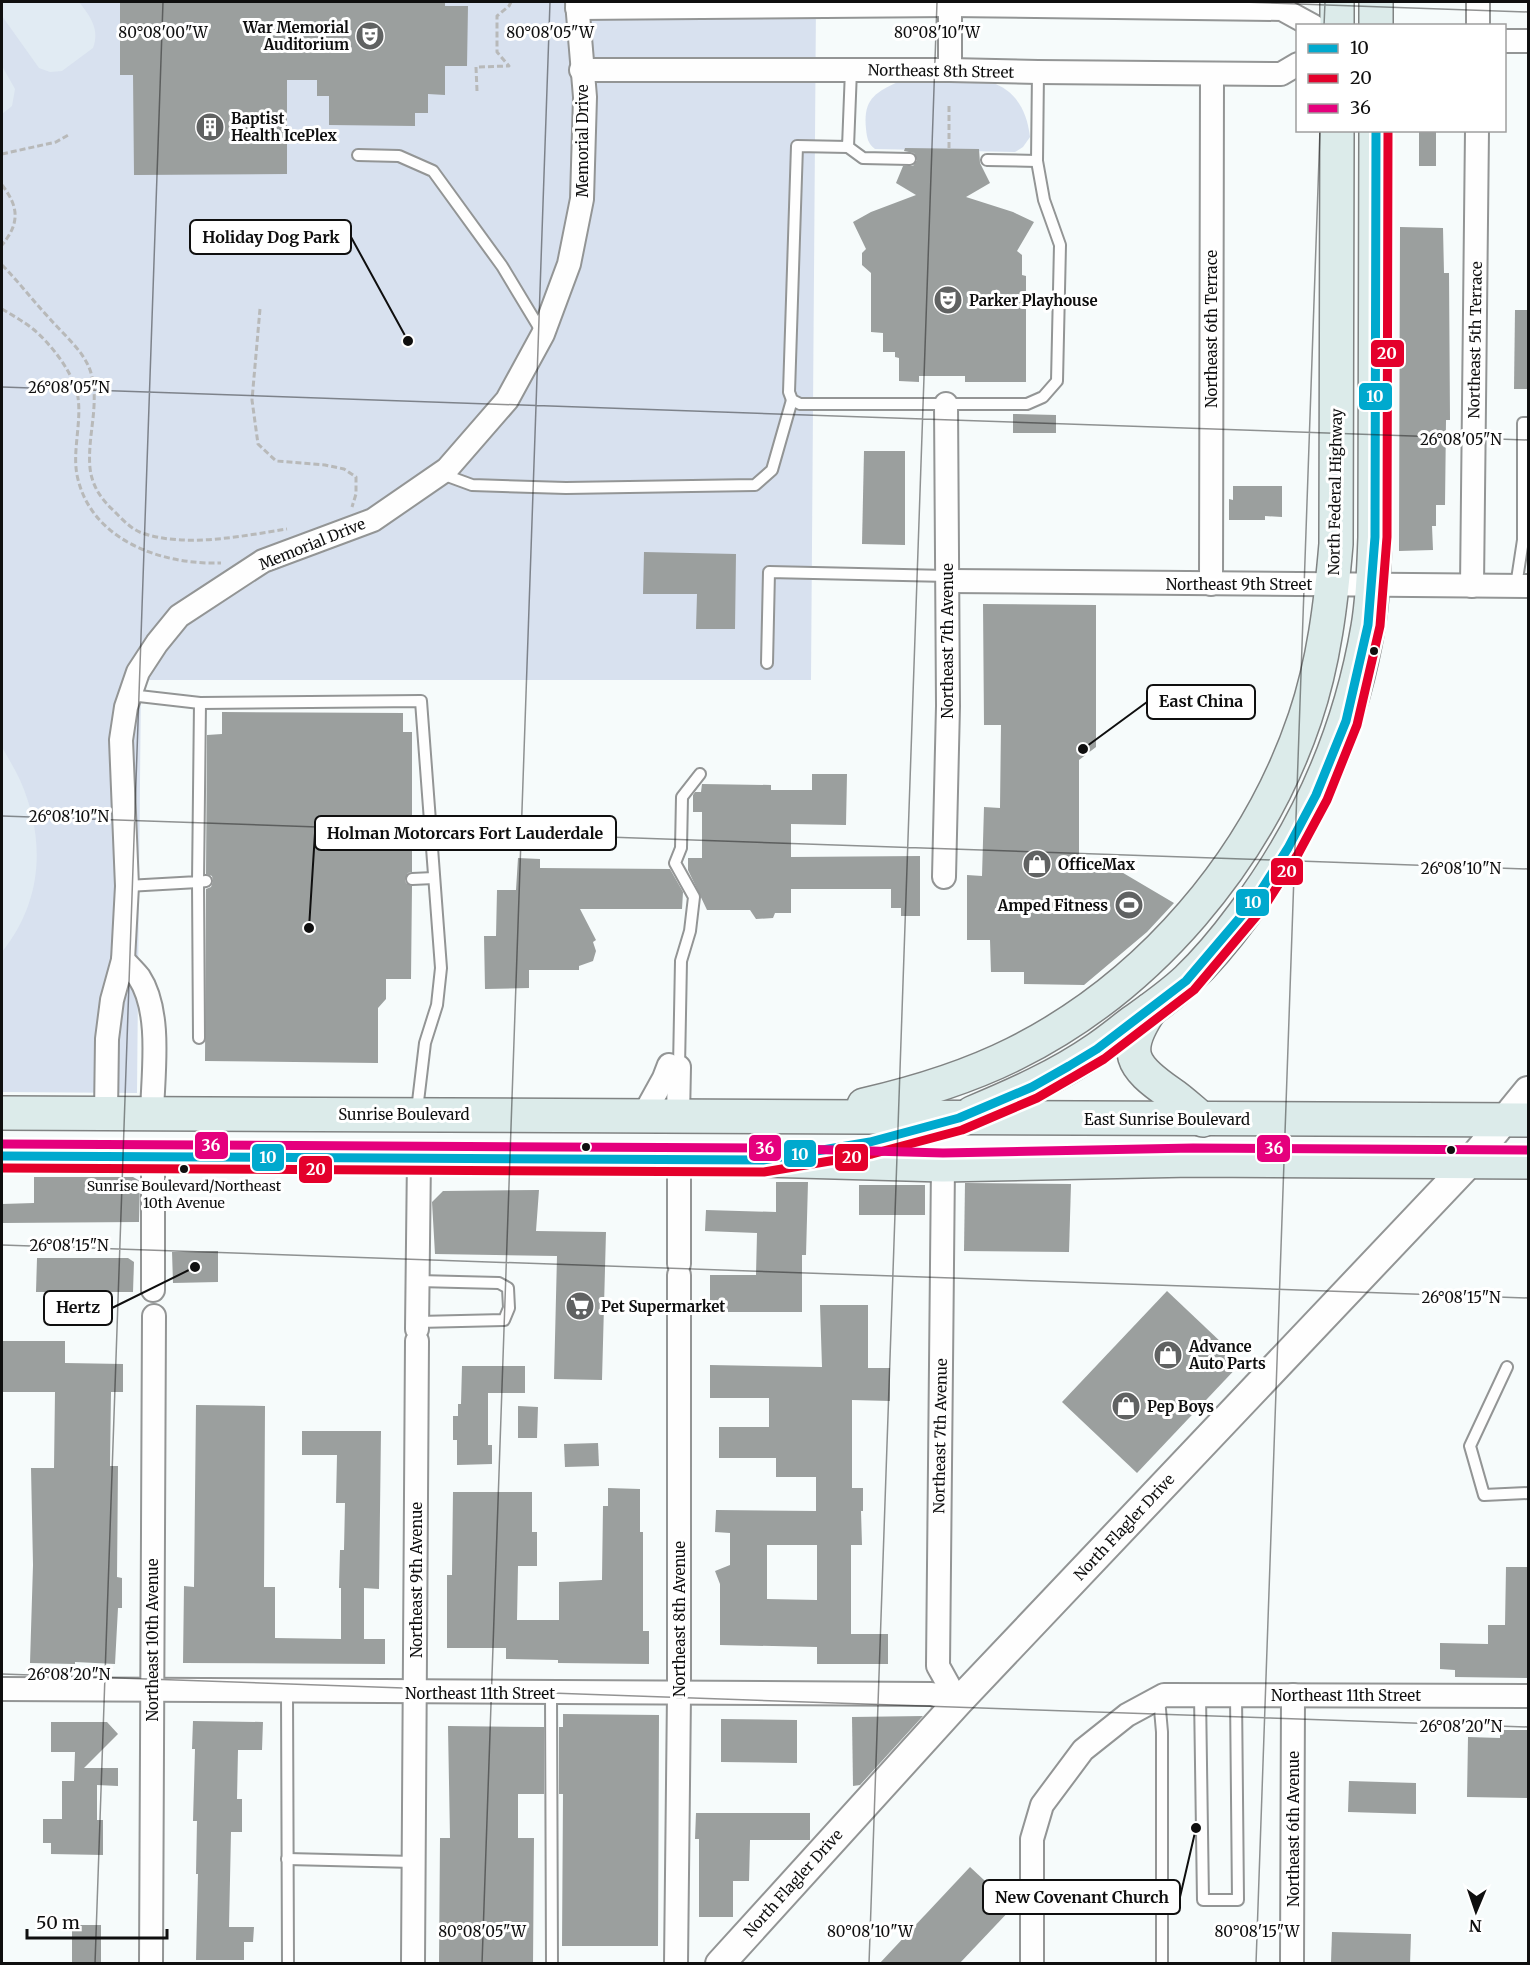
<svg xmlns="http://www.w3.org/2000/svg" width="1530" height="1965" font-family="Merriweather,serif">
<style>
.green{fill:#d8e1ef}
.pitch{fill:#e1ebf3}
.building{fill:#9b9f9e;fill-rule:evenodd}
.lines{fill:none;stroke-linecap:round;stroke-linejoin:round}
.service-casing{stroke:#939595;stroke-width:14}
.minor-casing{stroke:#939595;stroke-width:26}
.tertiary-casing{stroke:#939595;stroke-width:32}
.primary-casing{stroke:#808383;stroke-width:36}
.path{stroke:#b8b9b9;stroke-width:3;stroke-dasharray:6 3;stroke-linecap:butt}
.service{stroke:#fefefe;stroke-width:10}
.minor{stroke:#fefefe;stroke-width:22}
.tertiary{stroke:#fefefe;stroke-width:28}
.primary{stroke:#dcebea;stroke-width:33}
.bus-1-casing{stroke:#fff;stroke-width:14}
.bus-2-casing{stroke:#fff;stroke-width:14}
.bus-3-casing{stroke:#fff;stroke-width:14}
.bus-1{stroke:#00a9ce;stroke-width:9}
.bus-2{stroke:#e4002b;stroke-width:9}
.bus-3{stroke:#e5007d;stroke-width:9}
.ticks{fill:none;stroke:#0f0f0f;stroke-width:1.5;stroke-opacity:0.45}
.bus-dot{fill:#0f0f0f;stroke:#fff;stroke-width:2}
.labels{text-anchor:middle;dominant-baseline:central;stroke-width:6;stroke-linejoin:round;paint-order:stroke}
.bus-label{font-size:14px;fill:#0f0f0f;stroke:#fff}
.poi-label{font-size:15px;font-weight:bold;fill:#0f0f0f;stroke:#fff;text-anchor:start}
.street-label{font-size:15px;fill:#0f0f0f;stroke:#fff}
.ticks-label{font-size:15px;text-anchor:middle;fill:#0f0f0f;stroke:#fff;stroke-width:6;stroke-linejoin:round;paint-order:stroke}
.leader{fill:none;stroke:#0f0f0f;stroke-width:2}
.callout-dot{fill:#0f0f0f;stroke:#fff;stroke-width:2}
.callout{fill:#fff;stroke:#0f0f0f;stroke-width:2}
.callout-label{font-size:16px;text-anchor:middle;font-weight:bold;fill:#0f0f0f}
.line-badge{stroke:#fff;stroke-width:2}
.badge-label{font-size:16px;text-anchor:middle;font-weight:bold;fill:#fff}
</style>
<rect width="100%" height="100%" fill="#f6fbfb"/>
<g class="green">
<polygon points="2,2 816,2 811,680 141,680 137,1093 2,1092"/>
<path d="M898,82h92c26,8 37,29 40,55l-7,10 -8,5 -140,-3c-7,-5 -8,-11 -9,-20 -3,-29 8,-36 32,-47z"/>
</g>
<g class="pitch">
<path d="M2,2h77c11,14 21,27 14,46l-31,23 -12,1 -11,-4 -37,-52z"/>
<polygon points="2,66 15,89 12,106 2,114"/>
<path d="M2,747c6,11 13,22 18,33 26,59 23,121 -18,172z"/>
</g>
<g class="building">
<polygon points="120,2 445,2 445,6 468,6 467,66 445,66 445,95 428,94 428,113 415,113 415,126 329,125 329,96 317,96 317,80 287,80 287,174 134,175 133,75 120,75"/>
<rect x="1419" y="130" width="17" height="36"/>
<polygon points="905,148 979,149 980,163 990,183 966,197 1013,212 1034,222 1017,251 1022,255 1022,275 1026,276 1026,382 965,382 965,376 919,376 919,382 899,381 899,358 895,357 895,352 883,352 883,333 871,332 871,273 862,265 862,253 866,249 853,222 871,212 916,195 896,183 903,166 913,166 917,160 914,153 904,151"/>
<polygon points="1400,227 1443,228 1444,273 1449,273 1450,420 1446,420 1445,505 1436,505 1436,526 1432,526 1433,550 1399,551"/>
<polygon points="1515,310 1528,310 1528,389 1514,389"/>
<polygon points="1013,414 1056,415 1056,433 1013,433"/>
<polygon points="864,451 905,451 905,545 862,544"/>
<polygon points="1233,486 1282,486 1282,517 1265,516 1265,520 1229,520 1229,499 1233,500"/>
<polygon points="644,552 736,554 735,629 696,629 697,594 643,594"/>
<polygon points="983,604 1096,605 1096,747 1079,760 1079,867 1113,867 1174,903 1147,932 1084,985 1024,984 1024,972 991,972 990,940 967,940 967,875 982,876 984,807 1000,808 1001,725 984,725"/>
<polygon points="222,712 403,713 403,732 412,732 412,872 408,873 405,879 406,883 412,886 411,979 386,979 386,999 378,1008 378,1063 205,1061 206,889 211,887 213,881 212,876 206,874 207,735 222,734"/>
<polygon points="812,774 847,774 846,825 791,824 791,857 920,856 920,916 901,916 901,908 891,908 891,889 791,889 791,913 775,913 773,918 756,919 750,910 707,910 688,870 688,858 702,858 702,812 693,812 693,795 695,792 701,792 702,784 771,785 771,790 812,790"/>
<polygon points="518,858 540,859 540,868 670,869 683,892 682,909 580,909 596,940 593,942 596,951 593,961 579,966 579,970 529,970 529,988 485,989 484,936 496,936 497,890 516,890"/>
<polygon points="34,1177 133,1177 140,1181 139,1222 2,1223 2,1204 34,1203"/>
<polygon points="776,1182 808,1182 806,1255 802,1255 802,1312 710,1312 710,1275 756,1275 757,1233 705,1231 706,1210 776,1212"/>
<polygon points="965,1183 1071,1184 1069,1252 964,1251"/>
<rect x="859" y="1185" width="66" height="30"/>
<polygon points="539,1190 536,1231 606,1232 602,1380 554,1379 557,1256 435,1254 432,1202 443,1191"/>
<polygon points="218,1251 218,1282 173,1283 172,1252"/>
<polygon points="37,1258 128,1258 134,1262 133,1292 36,1292"/>
<polygon points="1167,1291 1242,1362 1137,1473 1062,1402"/>
<path d="M820,1305h48v63h22v33l-38,-1v88h11v23h-2l1,34h-11v89h37v30h-71v-17l-97,-2v-61l-5,-13 15,-6v-32l-15,-1 1,-22 100,1v-34h-40v-19h-57v-31h50v-29h-59v-33l112,2zM767,1545h50v55l-50,-1z"/>
<polygon points="2,1341 65,1341 65,1363 123,1364 123,1392 111,1392 110,1466 118,1466 117,1577 122,1578 122,1608 118,1608 115,1664 75,1662 75,1664 30,1663 33,1565 31,1468 54,1468 55,1392 2,1392"/>
<polygon points="462,1366 525,1366 525,1393 488,1393 488,1445 492,1445 492,1464 457,1465 457,1440 453,1440 453,1416 458,1416 458,1404 461,1404"/>
<polygon points="196,1405 265,1406 264,1587 275,1587 275,1638 341,1639 341,1588 339,1588 340,1550 344,1550 345,1503 336,1503 337,1455 302,1455 302,1431 381,1431 379,1589 364,1588 364,1639 385,1639 385,1664 183,1663 184,1586 194,1587"/>
<polygon points="518,1406 538,1407 537,1438 518,1438"/>
<polygon points="598,1443 599,1466 565,1467 564,1444"/>
<polygon points="608,1488 640,1489 640,1532 643,1532 643,1631 649,1631 649,1664 558,1663 558,1660 506,1659 506,1648 447,1648 447,1575 452,1575 453,1492 532,1492 532,1532 537,1532 537,1566 518,1566 517,1620 559,1620 559,1582 602,1580 603,1506 608,1506"/>
<polygon points="1506,1567 1528,1567 1528,1678 1455,1677 1455,1670 1440,1669 1440,1643 1488,1644 1488,1625 1505,1625"/>
<polygon points="563,1714 659,1715 658,1946 562,1946 563,1794 559,1794 559,1727 563,1727"/>
<polygon points="923,1716 860,1785 853,1786 852,1717"/>
<polygon points="721,1719 797,1720 797,1763 721,1762"/>
<polygon points="193,1721 263,1722 262,1750 238,1750 237,1799 242,1799 242,1832 231,1832 229,1927 254,1927 253,1942 244,1942 244,1960 196,1960 198,1874 196,1874 197,1821 193,1821 195,1749 192,1749"/>
<polygon points="51,1722 107,1722 118,1734 84,1768 118,1768 118,1786 97,1785 97,1820 103,1820 103,1855 51,1854 51,1843 43,1843 43,1819 62,1819 62,1781 74,1781 75,1752 51,1752"/>
<polygon points="448,1726 544,1727 544,1794 518,1794 518,1838 534,1838 533,1964 439,1964 440,1838 450,1838"/>
<polygon points="1500,1730 1528,1730 1528,1798 1467,1797 1468,1737 1500,1738"/>
<polygon points="1349,1781 1416,1783 1416,1814 1348,1812"/>
<polygon points="696,1813 810,1813 810,1840 750,1840 749,1881 733,1881 733,1917 699,1917 699,1839 695,1839"/>
<polygon points="970,1867 1013,1907 959,1964 879,1964"/>
<polygon points="72,1925 101,1925 101,1964 72,1962"/>
<polygon points="1332,1932 1411,1934 1410,1964 1331,1962"/>
</g>
<g class="lines">
<g class="service-casing">
<g id="service">
<polyline points="851,70 848,147 797,146 789,392 792,400 800,404 1027,404 1043,397 1057,381 1060,245 1044,200 1037,161 1038,72"/>
<polyline points="848,147 863,158 910,159"/>
<polyline points="358,155 399,156 433,171 502,266 543,334"/>
<polyline points="987,160 1037,161"/>
<polyline points="442,474 472,485 566,488 755,485 772,470 792,400"/>
<polyline points="1523,540 1523,423 1528,423"/>
<polyline points="1516,586 1523,540 1528,540"/>
<polyline points="767,663 769,572 948,576"/>
<polyline points="130,695 200,703 421,701 441,968 437,1005 425,1043 417,1110"/>
<polyline points="412,879 434,878"/>
<polyline points="127,886 198,882 200,703"/>
<polyline points="199,1038 198,882 206,881"/>
<polyline points="679,1067 681,961 690,931 694,897 675,863 681,848 682,797 700,774"/>
<polyline points="418,1322 504,1320 509,1308 508,1288 499,1283 418,1281"/>
<polyline points="1507,1367 1470,1446 1484,1495 1528,1493"/>
<polyline points="287,1691 288,1964"/>
<polyline points="551,1693 552,1964"/>
<polyline points="1200,1695 1203,1900 1238,1900 1236,1695"/>
<polyline points="1159,1698 1162,1732 1162,1964"/>
<polyline points="287,1859 414,1862"/>
</g>
</g>
<g class="minor-casing">
<g id="minor">
<polyline points="1478,2 1478,26"/>
<polyline points="577,8 950,5 1282,9 1313,26"/>
<polyline points="1504,41 1528,41"/>
<polyline points="581,70 950,70 1038,72 1281,74 1298,64"/>
<polyline points="950,70 950,2"/>
<polyline points="949,581 1528,586"/>
<polyline points="1211,584 1212,74"/>
<polyline points="1472,586 1477,130"/>
<polyline points="944,877 948,706 946,404"/>
<path d="M123,960c5,5 11,11 16,17 23,35 14,96 13,136"/>
<polyline points="106,1114 107,1039 112,1000 123,960 127,886 121,740 126,707 138,672 157,643 179,616 263,561 373,520 447,469 507,400 543,334 569,264 582,199 585,97 577,2"/>
<polyline points="643,1116 664,1078 669,1065"/>
<polyline points="678,1116 679,1067"/>
<polyline points="153,1157 153,1290"/>
<polyline points="943,1165 938,1666 958,1702"/>
<polyline points="679,1264 679,1160"/>
<polyline points="417,1329 419,1157"/>
<polyline points="2,1689 932,1694 958,1702"/>
<polyline points="151,1964 154,1316"/>
<polyline points="413,1964 417,1341"/>
<polyline points="676,1964 679,1694 679,1275"/>
<polyline points="1032,1964 1032,1839 1042,1805 1083,1750 1127,1715 1164,1695 1528,1696"/>
<polyline points="1292,1964 1293,1695"/>
</g>
</g>
<g class="tertiary-casing">
<polyline id="tertiary" points="720,1964 958,1702 1470,1162 1528,1091"/>
</g>
<g class="primary-casing">
<g id="primary">
<polyline points="1337,2 1337,26"/>
<polyline points="1376,26 1376,2"/>
<path d="M1150,1010c-28,42 -19,56 20,83 12,8 22,18 33,27"/>
<path d="M864,1105c52,-12 102,-27 150,-51 135,-67 243,-194 291,-336 19,-56 26,-115 31,-174l1,-414"/>
<polyline points="2,1113 1528,1120"/>
<path d="M972,1113c43,-18 86,-37 125,-64 12,-8 24,-18 36,-27 18,-13 37,-26 54,-42 20,-19 39,-42 56,-65 64,-85 107,-182 125,-288 5,-29 6,-60 7,-90l1,-407"/>
<polyline points="2,1156 763,1160 943,1165 1193,1160 1528,1162"/>
</g>
</g>
<g class="path">
<polyline points="477,91 476,67 509,66 497,52 497,16 509,6 511,2"/>
<polyline points="949,148 949,105"/>
<polyline points="2,154 56,142 70,134"/>
<path d="M2,185c17,22 18,38 0,60"/>
<path d="M2,265c17,17 31,36 48,54 14,16 35,33 41,54 9,32 -4,63 -1,95 2,18 11,31 24,43 8,8 17,18 28,22 44,15 100,3 145,-4"/>
<path d="M2,309c10,6 21,12 31,20 17,14 38,41 44,63 6,27 -5,57 0,83 13,65 84,90 144,88"/>
<polyline points="260,309 252,400 258,444 276,461 325,465 344,469 356,477 356,494 352,507"/>
</g>
<use href="#service" class="service"/>
<use href="#minor" class="minor"/>
<use href="#tertiary" class="tertiary"/>
<use href="#primary" class="primary"/>
<g class="bus-1-casing">
<polyline id="bus-1" points="2,1156 763,1160 870,1142 959,1118 1032,1087 1069,1066 1097,1049 1186,981 1255,900 1288,848 1316,795 1346,721 1368,625 1375,537 1376,130"/>
</g>
<g class="bus-2-casing">
<polyline id="bus-2" points="2,1168 764,1172 872,1154 962,1130 1037,1098 1075,1076 1104,1059 1194,990 1264,907 1298,854 1327,800 1357,725 1380,626 1387,537 1388,130"/>
</g>
<g class="bus-3-casing">
<polyline id="bus-3" points="2,1144 763,1148 943,1153 1193,1148 1528,1150"/>
</g>
<use href="#bus-1" class="bus-1"/>
<use href="#bus-2" class="bus-2"/>
<use href="#bus-3" class="bus-3"/>
</g>
<path class="ticks" d="M1242,2l286,10M1324,26l1,-24M2,387l1526,53M2,816l1526,53M2,1245l1526,53M2,1674l1526,53M95,1964l68,-1962M482,1964l68,-1962M869,1964l68,-1962M1256,1964l64,-1834"/>
<defs>
<g id="theatre-disc" transform="scale(1.5)"><circle r="9.5" fill="#606262" stroke="#fff"/><path d="M-5-5.5Q0-4 5-5.5V0Q5 5 0 6Q-5 5-5 0ZM-3.3-2.5H-1v1.5H-3.3ZM1-2.5H3.3v1.5H1ZM-2.8 1Q0 5.5 2.8 1Z" fill="#fff"/></g>
<g id="building-disc" transform="scale(1.5)"><circle r="9.5" fill="#606262" stroke="#fff"/><path d="M-4-6H4V6H1V3H-1V6H-4ZM-2.5-4.3h1.7v1.8h-1.7ZM.8-4.3h1.7v1.8H.8ZM-2.5-1h1.7V.8h-1.7ZM.8-1h1.7V.8H.8Z" fill="#fff"/></g>
<g id="shop-disc" transform="scale(1.5)"><circle r="9.5" fill="#606262" stroke="#fff"/><path d="M-5-2.5h2.3a2.7 3.5 0 0 1 5.4 0H5L5.5 6h-11ZM-1.5-2.5h3a1.5 2.3 0 0 0-3 0Z" fill="#fff"/></g>
<g id="stadium-disc" transform="scale(1.5)"><circle r="9.5" fill="#606262" stroke="#fff"/><path d="M0-5a6.5 5 0 1 0 0 10a6.5 5 0 1 0 0-10ZM-3.5-1.8h7v3.6h-7Z" fill="#fff"/></g>
<g id="supermarket-disc" transform="scale(1.5)"><circle r="9.5" fill="#606262" stroke="#fff"/><path d="M-6-5.5h2.5l.6 2H6L4.5 2H-2.5L-4.4-4H-6ZM-1.5 3.2a1.3 1.3 0 1 0 .1 0ZM3 3.2a1.3 1.3 0 1 0 .1 0Z" fill="#fff"/></g>
</defs>
<g fill-rule="evenodd">
<use href="#theatre-disc" x="370" y="36"/>
<use href="#building-disc" x="210" y="127"/>
<use href="#theatre-disc" x="948" y="300"/>
<use href="#shop-disc" x="1037" y="864"/>
<use href="#stadium-disc" x="1129" y="905"/>
<use href="#supermarket-disc" x="580" y="1306"/>
<use href="#shop-disc" x="1168" y="1355"/>
<use href="#shop-disc" x="1126" y="1406"/>
</g>
<g class="bus-dot">
<circle cx="1374" cy="651" r="5"/>
<circle cx="586" cy="1147" r="5"/>
<circle cx="1451" cy="1150" r="5"/>
<circle cx="184" cy="1169" r="5"/>
</g>
<g class="labels">
<g class="bus-label">
<text x="184" y="1186">Sunrise Boulevard/Northeast<tspan x="184" dy="17">10th Avenue</tspan></text>
</g>
<g class="poi-label">
<text x="349" y="27" text-anchor="end">War Memorial<tspan x="349" dy="17">Auditorium</tspan></text>
<text x="231" y="118">Baptist<tspan x="231" dy="17">Health IcePlex</tspan></text>
<text x="969" y="300">Parker Playhouse</text>
<text x="1058" y="864">OfficeMax</text>
<text x="1108" y="905" text-anchor="end">Amped Fitness</text>
<text x="601" y="1306">Pet Supermarket</text>
<text x="1189" y="1346">Advance<tspan x="1189" dy="17">Auto Parts</tspan></text>
<text x="1147" y="1406">Pep Boys</text>
</g>
<g class="street-label">
<text transform="translate(941 71) rotate(1)">Northeast 8th Street</text>
<text transform="translate(582 141) rotate(-90)">Memorial Drive</text>
<text transform="translate(1211 329) rotate(-90)">Northeast 6th Terrace</text>
<text transform="translate(1475 340) rotate(-89)">Northeast 5th Terrace</text>
<text transform="translate(1335 492) rotate(-89)">North Federal Highway</text>
<text transform="translate(312 544) rotate(-22)">Memorial Drive</text>
<text x="1239" y="584">Northeast 9th Street</text>
<text transform="translate(947 641) rotate(-90)">Northeast 7th Avenue</text>
<text x="404" y="1114">Sunrise Boulevard</text>
<text x="1167" y="1119">East Sunrise Boulevard</text>
<text transform="translate(940 1436) rotate(-89)">Northeast 7th Avenue</text>
<text transform="translate(1124 1527) rotate(-47)">North Flagler Drive</text>
<text transform="translate(416 1580) rotate(-90)">Northeast 9th Avenue</text>
<text transform="translate(679 1619) rotate(-90)">Northeast 8th Avenue</text>
<text transform="translate(152 1640) rotate(-90)">Northeast 10th Avenue</text>
<text x="480" y="1693">Northeast 11th Street</text>
<text x="1346" y="1695">Northeast 11th Street</text>
<text transform="translate(1293 1829) rotate(-90)">Northeast 6th Avenue</text>
<text transform="translate(793 1883) rotate(-48)">North Flagler Drive</text>
</g>
</g>
<g class="ticks-label">
<text x="163" y="38">80°08'00"W</text>
<text x="550" y="38">80°08'05"W</text>
<text x="937" y="38">80°08'10"W</text>
<text x="69" y="393">26°08'05"N</text>
<text x="1461" y="445">26°08'05"N</text>
<text x="69" y="822">26°08'10"N</text>
<text x="1461" y="874">26°08'10"N</text>
<text x="69" y="1251">26°08'15"N</text>
<text x="1461" y="1303">26°08'15"N</text>
<text x="69" y="1680">26°08'20"N</text>
<text x="1461" y="1732">26°08'20"N</text>
<text x="482" y="1937">80°08'05"W</text>
<text x="870" y="1937">80°08'10"W</text>
<text x="1257" y="1937">80°08'15"W</text>
</g>
<path class="leader" d="M408 341L351 237M1083 749L1147 702M309 928L315 833M195 1267L112 1308M1196 1828L1180 1897"/>
<g class="callout-dot">
<circle cx="408" cy="341" r="6"/>
<circle cx="1083" cy="749" r="6"/>
<circle cx="309" cy="928" r="6"/>
<circle cx="195" cy="1267" r="6"/>
<circle cx="1196" cy="1828" r="6"/>
</g>
<g class="callout">
<rect x="190" y="220" width="161" height="34" rx="6"/>
<rect x="1147" y="685" width="108" height="34" rx="6"/>
<rect x="315" y="816" width="301" height="34" rx="6"/>
<rect x="44" y="1291" width="68" height="34" rx="6"/>
<rect x="983" y="1880" width="197" height="34" rx="6"/>
</g>
<g class="callout-label">
<text x="271" y="243">Holiday Dog Park</text>
<text x="1201" y="707">East China</text>
<text x="465" y="839">Holman Motorcars Fort Lauderdale</text>
<text x="78" y="1313">Hertz</text>
<text x="1082" y="1903">New Covenant Church</text>
</g>
<g class="line-badge">
<rect x="1370" y="339" width="35" height="29" rx="6" fill="#e4002b"/>
<rect x="1358" y="382" width="35" height="29" rx="6" fill="#00a9ce"/>
<rect x="1270" y="857" width="34" height="29" rx="6" fill="#e4002b"/>
<rect x="1235" y="888" width="35" height="29" rx="6" fill="#00a9ce"/>
<rect x="194" y="1131" width="35" height="29" rx="6" fill="#e5007d"/>
<rect x="748" y="1134" width="34" height="28" rx="6" fill="#e5007d"/>
<rect x="1256" y="1134" width="35" height="29" rx="6" fill="#e5007d"/>
<rect x="783" y="1139" width="34" height="29" rx="6" fill="#00a9ce"/>
<rect x="251" y="1143" width="34" height="29" rx="6" fill="#00a9ce"/>
<rect x="834" y="1143" width="35" height="29" rx="6" fill="#e4002b"/>
<rect x="298" y="1155" width="35" height="29" rx="6" fill="#e4002b"/>
</g>
<g class="badge-label">
<text x="1387" y="359">20</text>
<text x="1375" y="402">10</text>
<text x="1287" y="877">20</text>
<text x="1253" y="908">10</text>
<text x="211" y="1151">36</text>
<text x="765" y="1154">36</text>
<text x="1274" y="1154">36</text>
<text x="800" y="1160">10</text>
<text x="268" y="1163">10</text>
<text x="852" y="1163">20</text>
<text x="316" y="1175">20</text>
</g>
<rect width="1530" height="1965" fill="none" stroke="#0f0f0f" stroke-width="6"/>
<rect x="1296" y="24" width="210" height="108" fill="#ffffff" stroke="#9f9f9f" stroke-width="1.5"/>
<rect x="1308" y="44" width="30" height="9" fill="#00a9ce" stroke="#9f9f9f" stroke-width="1.5"/>
<text x="1350" y="54" font-size="18" fill="#0f0f0f">10</text>
<rect x="1308" y="74" width="30" height="9" fill="#e4002b" stroke="#9f9f9f" stroke-width="1.5"/>
<text x="1350" y="84" font-size="18" fill="#0f0f0f">20</text>
<rect x="1308" y="104" width="30" height="9" fill="#e5007d" stroke="#9f9f9f" stroke-width="1.5"/>
<text x="1350" y="114" font-size="18" fill="#0f0f0f">36</text>
<g transform="translate(1476 1911) rotate(182)" stroke="#ffffff" stroke-width="4.5" paint-order="stroke">
<path d="M0-4.5L10 22L0 15L-10 22Z" fill="#0f0f0f"/>
<text y="-9" font-size="16" font-weight="bold" text-anchor="middle" fill="#0f0f0f">N</text>
</g>
<path d="M27 1929v9h140v-9" fill="none" stroke="#0f0f0f" stroke-width="3"/>
<text x="36" y="1929" font-size="18" fill="#0f0f0f" stroke="#ffffff" stroke-width="4.5" paint-order="stroke">50 m</text>
</svg>
